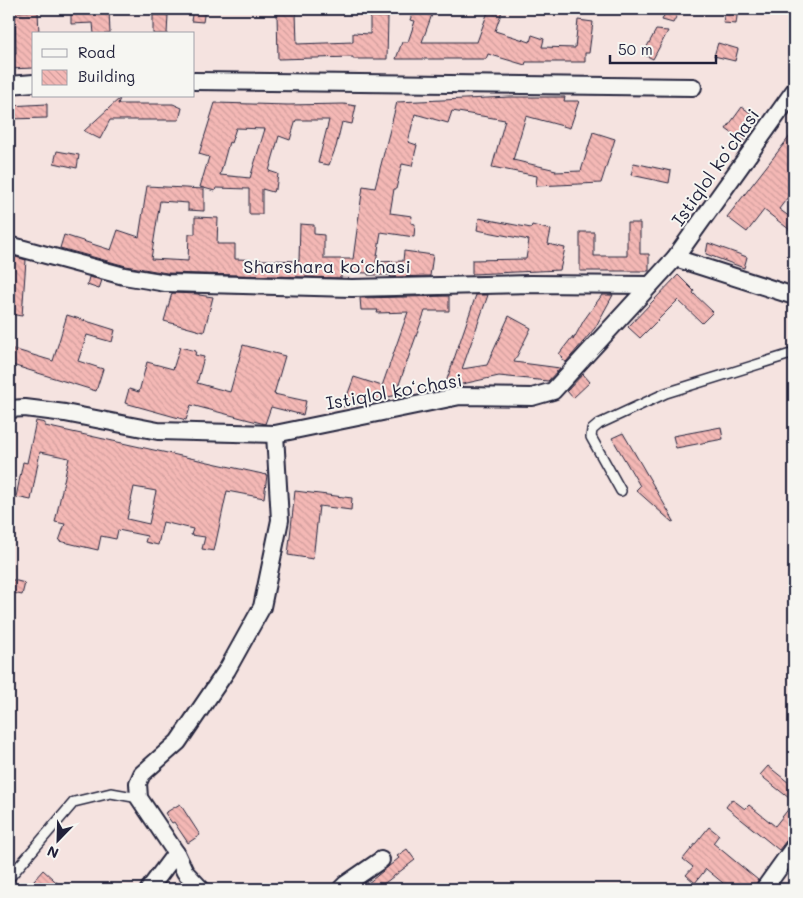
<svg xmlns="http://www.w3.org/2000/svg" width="803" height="898" font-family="Mali,sans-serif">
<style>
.building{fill:url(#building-back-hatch);stroke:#22223b;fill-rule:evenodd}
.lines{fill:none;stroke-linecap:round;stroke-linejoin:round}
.lane-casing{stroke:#22223b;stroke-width:12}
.street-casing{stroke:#22223b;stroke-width:20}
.lane{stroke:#f6f6f2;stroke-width:9}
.street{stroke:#f6f6f2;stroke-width:16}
.labels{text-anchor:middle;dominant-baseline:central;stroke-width:4;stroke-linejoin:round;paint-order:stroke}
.street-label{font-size:18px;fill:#22223b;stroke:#f6f6f2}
</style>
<defs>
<pattern id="building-back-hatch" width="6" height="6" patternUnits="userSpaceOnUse" patternTransform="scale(1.25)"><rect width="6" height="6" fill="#f4b8b5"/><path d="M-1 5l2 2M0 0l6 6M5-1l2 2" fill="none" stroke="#d19e9d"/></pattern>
</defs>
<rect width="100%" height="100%" fill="#f5e3e0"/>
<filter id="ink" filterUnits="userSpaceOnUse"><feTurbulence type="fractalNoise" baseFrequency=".02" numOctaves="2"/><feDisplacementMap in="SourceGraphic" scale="10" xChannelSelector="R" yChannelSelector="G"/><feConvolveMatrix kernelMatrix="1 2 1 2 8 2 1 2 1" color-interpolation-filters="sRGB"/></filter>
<g filter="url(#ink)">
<g class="building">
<polygon points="94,9 109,9 110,34 94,34 93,23 71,24 71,12 94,11"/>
<polygon points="193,9 205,9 203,22 191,21"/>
<polygon points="414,9 434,9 422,42 477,42 489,9 502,11 495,31 530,42 532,35 544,39 542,47 575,48 578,20 593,22 589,53 585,53 585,62 526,62 525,65 488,54 486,59 396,59 402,42 408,42 415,21 410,20"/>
<polygon points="667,9 680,9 673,23 662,20"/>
<polygon points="725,9 738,9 736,24 723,23"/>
<polygon points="38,11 39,34 34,34 34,68 9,69 9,53 16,53 15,12"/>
<polygon points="296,12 297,44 353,42 353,33 370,34 370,17 388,17 387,59 353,59 353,57 278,59 277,13"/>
<polygon points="153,15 168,15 167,34 153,34"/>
<polygon points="656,30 668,31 653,59 643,54"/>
<polygon points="718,43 738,49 735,61 714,56"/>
<polygon points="510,97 565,97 564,101 579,101 570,128 526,116 513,160 556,170 555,172 581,171 593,132 615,139 601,183 536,186 537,176 492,167 505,120 452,111 448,123 415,114 408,142 417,145 412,166 402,164 396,189 394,189 390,213 412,216 411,223 415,224 414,237 381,232 376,262 403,261 404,251 433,255 430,276 390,277 391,275 368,275 368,273 341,272 341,278 167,273 126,266 60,248 64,235 111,250 118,230 139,237 147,186 204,189 204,211 188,210 188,203 160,201 151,259 188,261 189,234 195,234 195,217 218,218 217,244 235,244 235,259 299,261 300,224 314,225 314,234 324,235 324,259 353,259 363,186 375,188 397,102"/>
<polygon points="120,98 118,104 173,104 182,108 179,120 110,120 100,139 84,131"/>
<path d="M215,103l73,2 56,-1 12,2 -4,18 -10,-2 -6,25 -7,18 -11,-2 11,-43h-33l-6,20 -11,-4 -10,35 9,3 -2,15h-2l-1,3 -11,-3v25h-13v-25l-33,-1 -1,3 -15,-4 9,-30 -10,-3zM236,128l29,1 -15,49 -30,-3 9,-33 2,1z"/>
<polygon points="47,104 47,118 9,119 9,106"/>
<polygon points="742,107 759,119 743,141 726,129"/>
<polygon points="794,131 794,189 779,209 794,220 794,233 764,210 747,232 727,217"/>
<polygon points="57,151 79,155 77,168 54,163"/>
<polygon points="634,163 671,171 669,183 631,175"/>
<polygon points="479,218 531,228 532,225 551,230 548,244 565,248 560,270 472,274 472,260 526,259 529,240 477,230"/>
<polygon points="627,223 640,223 640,254 649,254 649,271 580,271 580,232 594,232 594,256 627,256"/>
<polygon points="708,243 747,257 744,268 706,254"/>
<polygon points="9,255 26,260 22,316 9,314 13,267 9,266"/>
<polygon points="678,275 694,291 693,293 713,312 702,323 678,300 640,338 628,327"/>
<polygon points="89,277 102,280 99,289 87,285"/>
<polygon points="172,293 199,294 199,295 213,297 204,332 164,321"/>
<polygon points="476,295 488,295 462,369 487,365 509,316 531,328 514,362 560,368 548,381 499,376 444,388"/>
<polygon points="602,295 613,295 595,328 566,362 562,360 563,357 559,354 573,336 573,340 584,320"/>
<polygon points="449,296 449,311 425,311 397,390 406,393 343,407 354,377 382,386 408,312 377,313 378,310 361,310 360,298"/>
<polygon points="67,315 115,330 112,342 87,335 78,361 103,369 96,391 9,364 13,349 53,361"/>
<polygon points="243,345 285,356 274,394 306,401 303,415 271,407 265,424 191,405 186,420 125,403 129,389 139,392 147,362 173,369 180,347 196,351 195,355 204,357 197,383 230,392"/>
<polygon points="583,374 590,382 573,398 567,391"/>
<path d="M36,421l9,2v3l222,49 -3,23 -37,-7 -13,60 -12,-2 3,-12 -14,-2 2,-6 -30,-7 -5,23 -13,-3 2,-6 -29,-6 -2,9 -15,-3 -3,14 -39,-9 6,-17 -10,-2 14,-64 -29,-6 -9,48 -15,-3 7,-35 4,1zM134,487l22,4 -7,33 -22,-5z"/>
<polygon points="721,427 723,439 676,448 673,436"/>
<polygon points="623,433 674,521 672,522 636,490 640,486 612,438"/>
<polygon points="295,491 352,498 351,510 319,506 313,559 288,555"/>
<polygon points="9,579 25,583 22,595 9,592"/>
<polygon points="768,766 794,787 794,837 786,841 779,850 726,807 732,799 745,809 749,805 775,826 794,802 760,775"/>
<polygon points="180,804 200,835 188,843 174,822 172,823 165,813"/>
<polygon points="709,827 719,835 713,843 758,880 754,889 718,889 723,883 706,869 695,883 686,875 693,867 683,859"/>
<polygon points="407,849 415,860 377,889 371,889 367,884 399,858 397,856"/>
<polygon points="43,870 64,889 26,889"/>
</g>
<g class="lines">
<g class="lane-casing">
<g id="lane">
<polyline points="621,491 591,437 592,430 599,424 666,393 794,353"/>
<polyline points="9,878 74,802 111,793 139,798"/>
</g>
</g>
<g class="street-casing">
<g id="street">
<polyline points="194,81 693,87"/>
<polyline points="9,85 34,83"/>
<polyline points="9,245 124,276 166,283 352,288 530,284 650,285"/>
<polyline points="675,258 794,296"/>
<polyline points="9,409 25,408 65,413 158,431 275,434 460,396 532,397 553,391 675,258 794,91"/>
<polyline points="149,889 176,853"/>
<polyline points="201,889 185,872 176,853 139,798 138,783 142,774 178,742 227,670 262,607 280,520 275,434"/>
<polyline points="341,889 346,884 381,860"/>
<polyline points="764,889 794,847"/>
</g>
</g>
<use href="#lane" class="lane"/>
<use href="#street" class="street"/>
</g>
</g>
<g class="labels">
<g class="street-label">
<text transform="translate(715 167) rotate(-55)">Istiqlol koʻchasi</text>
<text x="327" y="266">Sharshara koʻchasi</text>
<text transform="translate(394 391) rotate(-10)">Istiqlol koʻchasi</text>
</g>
</g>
<rect width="803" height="898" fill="none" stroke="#f6f6f2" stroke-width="30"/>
<rect x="15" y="15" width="773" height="868" fill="none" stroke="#22223b" stroke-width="2" filter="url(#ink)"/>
<rect x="32" y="32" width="162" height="65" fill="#f6f6f2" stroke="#a1a1a9"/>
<rect x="42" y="49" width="25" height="8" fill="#f6f6f2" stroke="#a1a1a9"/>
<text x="78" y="58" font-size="15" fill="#22223b">Road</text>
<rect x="42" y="70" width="25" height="15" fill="url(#building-back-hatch)" stroke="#a1a1a9"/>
<text x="78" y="82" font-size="15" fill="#22223b">Building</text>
<g transform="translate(58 840) rotate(203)" stroke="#f6f6f2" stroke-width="4" paint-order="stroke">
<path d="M0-4L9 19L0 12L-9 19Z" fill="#22223b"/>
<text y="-8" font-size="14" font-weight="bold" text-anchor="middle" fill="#22223b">N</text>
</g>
<path d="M610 55v8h106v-8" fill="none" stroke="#22223b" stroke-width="2.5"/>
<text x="618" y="55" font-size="15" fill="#22223b" stroke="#f6f6f2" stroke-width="4" paint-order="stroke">50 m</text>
</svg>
